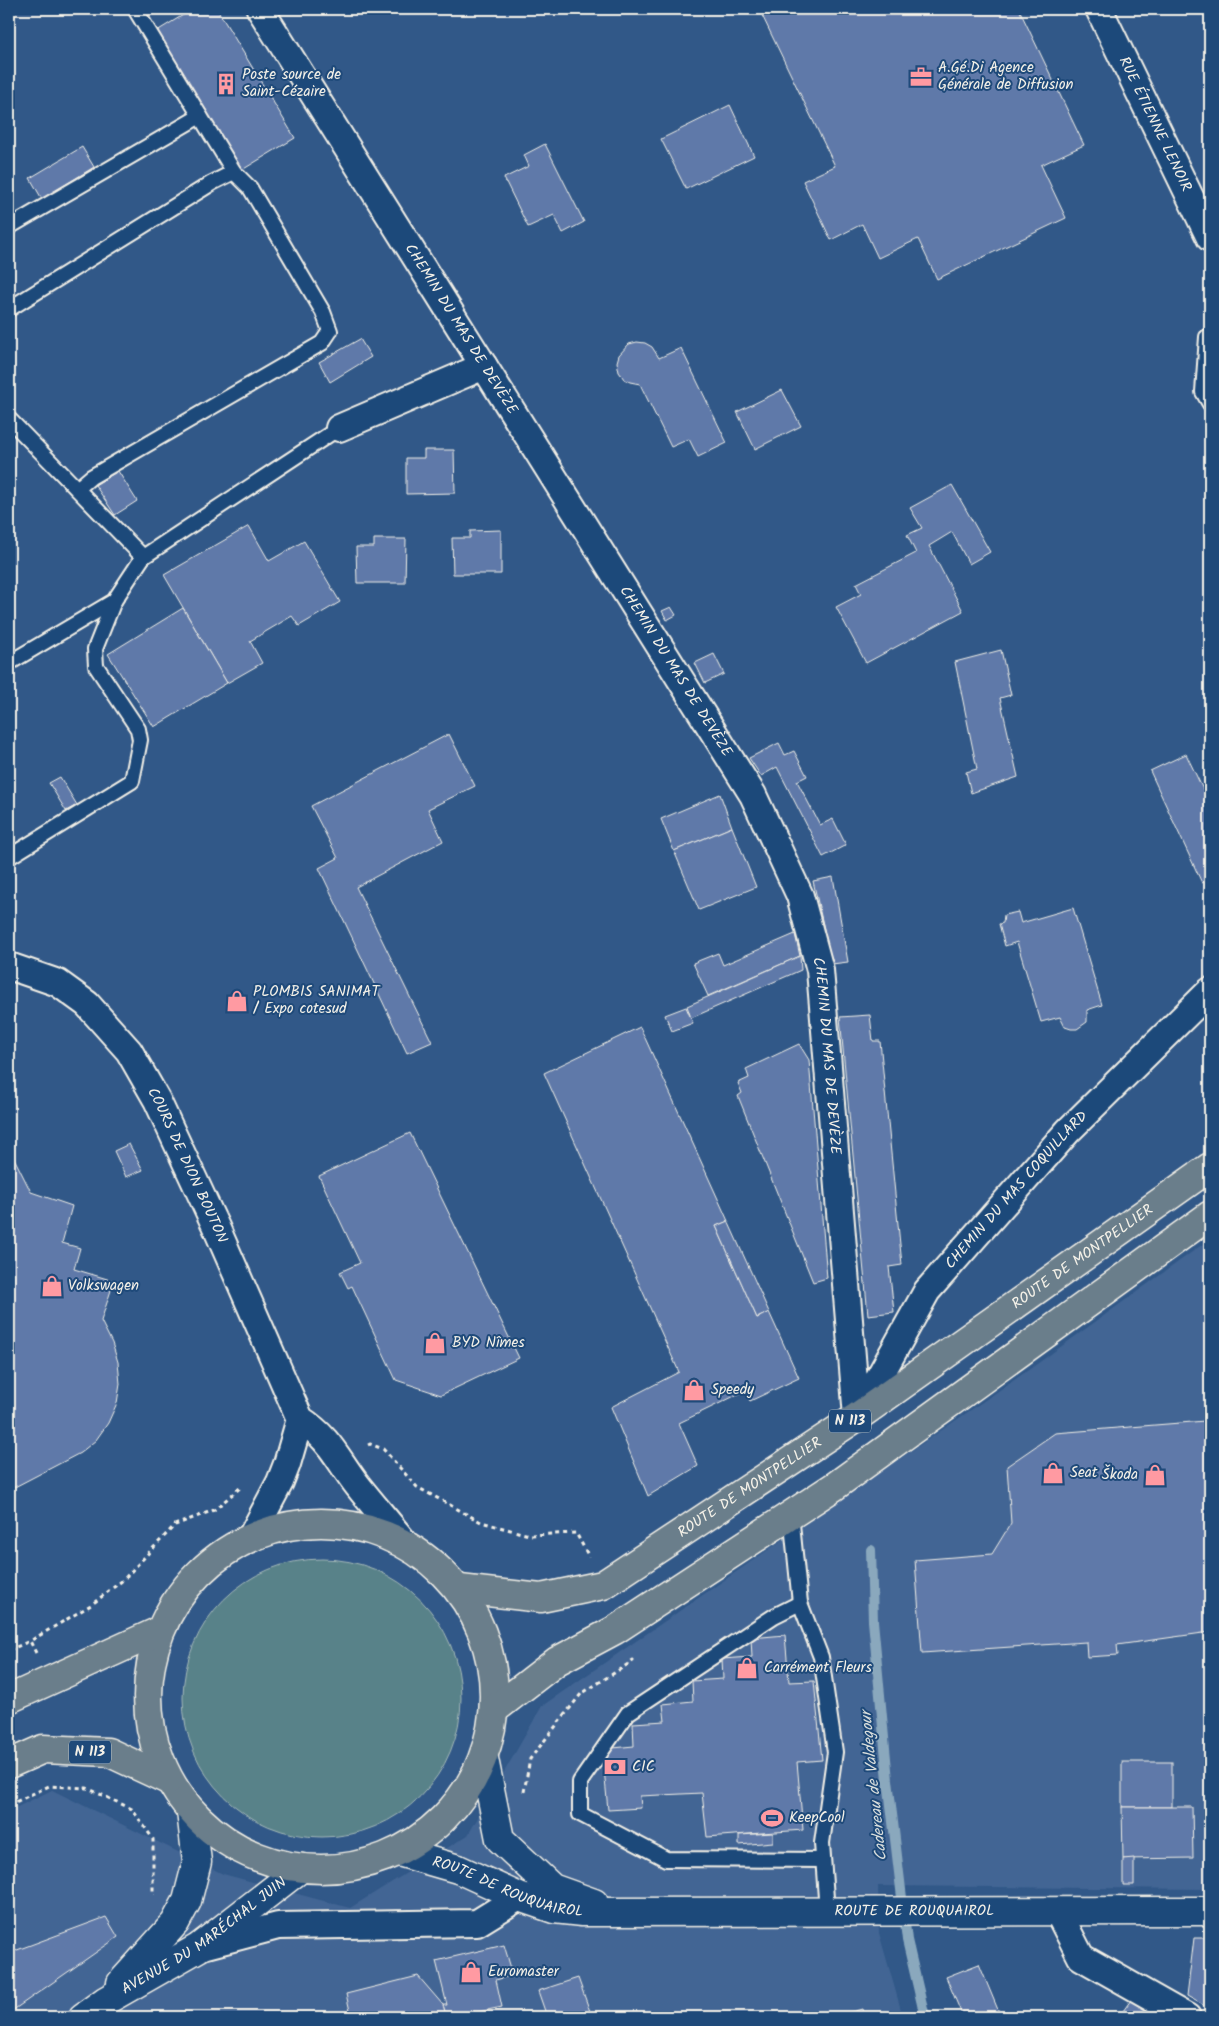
<svg xmlns="http://www.w3.org/2000/svg" width="1219" height="2026" font-family="Kalam,sans-serif">
<style>
.built{fill:#426594}
.green{fill:#588289;stroke:#a6bab8}
.lines{fill:none;stroke-linecap:round;stroke-linejoin:round}
.stream{stroke:#8aa8bd;stroke-width:10}
.building{fill:#5e79a9;stroke:#f4f1e8}
.lane-casing{stroke:#f4f1e8;stroke-width:18}
.street-casing{stroke:#f4f1e8;stroke-width:30}
.secondary-casing{stroke:#f4f1e8;stroke-width:31}
.primary-casing{stroke:#f4f1e8;stroke-width:31}
.path{stroke:#f4f1e8;stroke-width:3;stroke-dasharray:4 4;stroke-linecap:butt}
.lane{stroke:#1f4a7a;stroke-width:14}
.street{stroke:#1f4a7a;stroke-width:26}
.secondary{stroke:#1f4a7a;stroke-width:28}
.primary{stroke:#6b7e8b;stroke-width:28}
.labels{text-anchor:middle;dominant-baseline:central;stroke-width:4;stroke-linejoin:round;paint-order:stroke}
.shield{fill:#1f4a7a;stroke:#b4bfc7;stroke-width:1}
.shield-label{font-size:14px;font-weight:bold;fill:#f4f1e8}
.poi-label{font-size:15px;fill:#f4f1e8;stroke:#1f4a7a;text-anchor:start}
.street-label{font-size:15px;fill:#f4f1e8;stroke:#1f4a7a}
.water-label{font-size:16px;font-style:italic;fill:#dadfdd;stroke:#1f4a7a}
</style>
<rect width="100%" height="100%" fill="#315888"/>
<filter id="ink" filterUnits="userSpaceOnUse"><feTurbulence type="fractalNoise" baseFrequency=".02" numOctaves="2"/><feDisplacementMap in="SourceGraphic" scale="10" xChannelSelector="R" yChannelSelector="G"/><feConvolveMatrix kernelMatrix="1 2 1 2 8 2 1 2 1" color-interpolation-filters="sRGB"/></filter>
<g filter="url(#ink)">
<polygon class="built" points="1210,1239 1210,1889 878,1886 879,1933 903,2017 9,2017 9,1811 52,1790 223,1874 350,1908 468,1835 542,1706 1030,1369"/>
<circle class="green" cx="322" cy="1698" r="139"/>
<g class="lines">
<polyline class="stream" points="871,1550 873,1621 888,1780 907,1940 925,2017"/>
</g>
<g class="building">
<polygon points="193,9 217,9 295,138 242,170 157,31"/>
<polygon points="759,9 1019,9 1084,145 1041,165 1066,218 937,279 918,239 878,258 862,224 831,240 803,181 835,166"/>
<polygon points="730,105 754,156 686,189 661,139"/>
<polygon points="545,144 584,222 563,233 554,215 528,227 504,178 529,166 524,155"/>
<polygon points="82,147 94,167 42,199 30,178"/>
<polygon points="360,339 371,357 330,382 319,362"/>
<polygon points="637,342 645,343 652,347 659,358 681,348 727,443 698,457 689,439 671,447 640,384 630,382 624,379 619,372 617,362 619,355 629,344"/>
<polygon points="782,390 801,426 755,449 737,412"/>
<polygon points="424,450 454,450 455,493 406,494 406,458 424,458"/>
<polygon points="118,471 137,501 115,515 95,485"/>
<polygon points="952,485 990,552 969,564 952,532 929,546 963,611 866,663 836,607 861,594 856,584 916,553 907,535 922,528 910,508"/>
<polygon points="249,526 269,561 304,541 340,602 299,626 292,616 250,641 262,663 227,683 164,575"/>
<polygon points="501,530 501,574 453,574 452,538 470,538 470,531"/>
<polygon points="374,539 406,539 405,583 357,583 356,547 374,547"/>
<polygon points="671,607 676,615 667,620 662,611"/>
<polygon points="183,608 227,683 154,727 108,654"/>
<polygon points="1001,650 1011,695 1000,698 1018,777 971,793 966,772 977,769 955,662"/>
<polygon points="714,654 724,674 705,683 695,663"/>
<polygon points="449,734 475,786 428,809 443,841 356,887 432,1042 407,1053 319,868 338,858 311,806"/>
<polygon points="779,743 785,755 794,751 807,776 797,781 820,825 833,819 846,845 823,857 777,767 761,776 749,758"/>
<polygon points="1186,754 1210,804 1210,879 1202,883 1150,771"/>
<polygon points="60,777 77,805 66,811 49,783"/>
<polygon points="720,794 732,827 674,851 661,819"/>
<polygon points="732,827 756,887 699,910 674,851"/>
<polygon points="833,877 848,962 832,964 813,881"/>
<polygon points="1073,908 1102,1005 1087,1010 1087,1022 1077,1029 1071,1029 1065,1027 1060,1017 1041,1022 1017,942 1005,946 999,924 1003,923 1004,915 1018,912 1021,923"/>
<polygon points="795,934 800,956 708,996 693,963 718,953 723,965"/>
<polygon points="800,956 801,970 691,1018 687,1006"/>
<polygon points="686,1007 693,1023 672,1031 665,1015"/>
<polygon points="870,1015 873,1041 880,1041 902,1265 889,1267 894,1312 868,1315 840,1017"/>
<polygon points="640,1027 728,1221 716,1226 757,1318 769,1312 799,1378 750,1401 745,1391 679,1423 698,1466 648,1496 611,1407 679,1372 544,1073"/>
<polygon points="799,1044 809,1060 827,1278 813,1282 738,1096 742,1093 738,1083 749,1078 746,1069"/>
<polygon points="410,1133 519,1358 441,1395 396,1380 352,1286 348,1288 340,1272 360,1263 319,1176"/>
<polygon points="129,1144 143,1170 126,1177 114,1151"/>
<polygon points="9,1148 31,1192 72,1206 62,1243 80,1248 74,1269 114,1281 101,1321 112,1343 118,1362 120,1384 117,1403 108,1423 96,1440 80,1453 9,1490"/>
<polygon points="728,1221 769,1312 757,1318 716,1226"/>
<polygon points="1205,1421 1210,1423 1210,1632 1117,1645 1118,1655 1087,1657 1086,1642 922,1653 915,1560 992,1554 1011,1523 1007,1466 1055,1433"/>
<polygon points="785,1635 789,1682 814,1681 822,1760 797,1762 803,1830 707,1837 702,1793 640,1796 641,1808 608,1810 603,1758 613,1748 634,1746 633,1723 665,1721 663,1704 693,1701 692,1681 723,1679 722,1659 752,1657 751,1638"/>
<rect x="1122" y="1762" width="50" height="45"/>
<polygon points="1122,1807 1192,1807 1193,1858 1123,1859"/>
<polygon points="773,1833 773,1842 739,1845 739,1835"/>
<polygon points="1134,1858 1134,1885 1123,1885 1123,1859"/>
<polygon points="106,1917 118,1937 9,2013 9,1953"/>
<polygon points="1194,1938 1210,1938 1210,2009 1187,1996"/>
<polygon points="504,1945 513,1975 496,1980 502,2007 454,2017 454,2014 446,2015 443,2005 447,2005 436,1961"/>
<polygon points="979,1964 1001,2017 963,2017 946,1977"/>
<polygon points="418,1976 443,2005 446,2015 454,2014 454,2017 344,2017 351,2015 346,1994"/>
<polygon points="578,1978 592,2017 547,2017 538,1991"/>
<polygon points="1131,2000 1152,2012 1148,2017 1135,2017 1123,2011"/>
<polygon points="862,2009 864,2017 835,2017"/>
</g>
<g class="lines">
<g class="lane-casing">
<g id="lane">
<polyline points="9,227 200,116"/>
<polyline points="9,309 212,183 234,172"/>
<polyline points="1210,335 1207,337 1203,392 1210,404"/>
<polyline points="9,419 143,557"/>
<polyline points="77,489 91,477 322,343 330,331 323,312 250,188 234,172 135,9"/>
<polyline points="9,663 114,601 143,557 339,428"/>
<polyline points="9,857 132,781 140,740 138,729 96,666 95,649 114,601"/>
<polyline points="791,1514 800,1603 821,1657 835,1752 822,1843 827,1912"/>
<polyline points="800,1603 774,1616 628,1713 580,1782 580,1814 666,1859 823,1860"/>
</g>
</g>
<g class="street-casing">
<g id="street">
<path id="s1" d="M260,9l493,786 47,101 20,74 37,447"/>
<path id="s2" d="M1099,9l111,229"/>
<polyline points="339,428 484,366"/>
<path id="s3" d="M9,966l49,17 29,21 42,47 28,49 59,127 84,192c31,20 37,40 58,67 15,19 31,37 46,56"/>
<path id="s4" d="M857,1417l70,-126 141,-160 142,-140"/>
<polyline points="252,1535 280,1482 287,1464 300,1419"/>
<polyline points="1058,1912 1081,1957 1187,2017"/>
<polyline points="199,1947 278,1926 477,1923 519,1897"/>
</g>
</g>
<g class="secondary-casing">
<g id="secondary">
<polyline points="484,1759 500,1839 552,1888 594,1903"/>
<path id="s5" d="M399,1852l59,17 61,28 35,12 28,3 628,-1"/>
<polyline points="121,1983 175,1923 187,1901 197,1862 191,1811"/>
<path id="s6" d="M83,2017l22,-16 93,-53 103,-80"/>
</g>
</g>
<g class="primary-casing">
<g id="primary">
<circle cx="321" cy="1696" r="173"/>
<path id="s7" d="M460,1589l81,9 62,-13 254,-168 353,-250"/>
<polyline points="9,1699 159,1631"/>
<polyline points="495,1709 557,1661 615,1630 835,1486 1210,1215"/>
<polyline points="9,1764 43,1749 108,1752 168,1780"/>
</g>
</g>
<g class="path">
<polyline points="368,1445 370,1444 383,1449 417,1487 481,1522 529,1535 576,1533 589,1557"/>
<polyline points="9,1650 30,1641"/>
<polyline points="36,1653 30,1641 91,1605 123,1580 175,1525 214,1510 241,1487"/>
<polyline points="524,1792 530,1759 581,1694 633,1661 631,1657"/>
<polyline points="9,1805 49,1786 87,1788 132,1809 153,1839 153,1895"/>
</g>
<use href="#lane" class="lane"/>
<use href="#street" class="street"/>
<use href="#secondary" class="secondary"/>
<use href="#primary" class="primary"/>
</g>
</g>
<defs>
<g id="office-bare" transform="scale(1.725)"><path d="M-6-3h4V-5.5h4V-3h4V5H-6ZM-1-4.5V-3h2v-1.5ZM-6 0V1H6V0Z" fill="#ff9aa2" stroke="#1f4a7a" stroke-width="2.5" paint-order="stroke"/></g>
<g id="building-bare" transform="scale(1.725)"><path d="M-4-6H4V6H1V3H-1V6H-4ZM-2.5-4.3h1.7v1.8h-1.7ZM.8-4.3h1.7v1.8H.8ZM-2.5-1h1.7V.8h-1.7ZM.8-1h1.7V.8H.8Z" fill="#ff9aa2" stroke="#1f4a7a" stroke-width="2.5" paint-order="stroke"/></g>
<g id="shop-bare" transform="scale(1.725)"><path d="M-5-2.5h2.3a2.7 3.5 0 0 1 5.4 0H5L5.5 6h-11ZM-1.5-2.5h3a1.5 2.3 0 0 0-3 0Z" fill="#ff9aa2" stroke="#1f4a7a" stroke-width="2.5" paint-order="stroke"/></g>
<g id="bank-bare" transform="scale(1.725)"><path d="M-6-4H6V4H-6ZM0-2.3a2.3 2.3 0 1 0 0 4.6a2.3 2.3 0 1 0 0-4.6Z" fill="#ff9aa2" stroke="#1f4a7a" stroke-width="2.5" paint-order="stroke"/></g>
<g id="stadium-bare" transform="scale(1.725)"><path d="M0-5a6.5 5 0 1 0 0 10a6.5 5 0 1 0 0-10ZM-3.5-1.8h7v3.6h-7Z" fill="#ff9aa2" stroke="#1f4a7a" stroke-width="2.5" paint-order="stroke"/></g>
</defs>
<g fill-rule="evenodd">
<use href="#office-bare" x="921" y="77"/>
<use href="#building-bare" x="226" y="84"/>
<use href="#shop-bare" x="237" y="1001"/>
<use href="#shop-bare" x="52" y="1286"/>
<use href="#shop-bare" x="435" y="1343"/>
<use href="#shop-bare" x="694" y="1390"/>
<use href="#shop-bare" x="1053" y="1473"/>
<use href="#shop-bare" x="1155" y="1475"/>
<use href="#shop-bare" x="747" y="1668"/>
<use href="#bank-bare" x="615" y="1767"/>
<use href="#stadium-bare" x="772" y="1818"/>
<use href="#shop-bare" x="471" y="1972"/>
</g>
<g class="labels">
<g class="shield">
<rect x="829" y="1409.5" width="42" height="23" rx="4"/>
<rect x="69" y="1740.5" width="42" height="23" rx="4"/>
</g>
<g class="shield-label">
<text x="850" y="1421">N 113</text>
<text x="90" y="1752">N 113</text>
</g>
<g class="poi-label">
<text x="938" y="68">A.Gé.Di Agence<tspan x="938" dy="17">Générale de Diffusion</tspan></text>
<text x="242" y="75">Poste source de<tspan x="242" dy="17">Saint-Cézaire</tspan></text>
<text x="253" y="992">PLOMBIS SANIMAT<tspan x="253" dy="17">/ Expo cotesud</tspan></text>
<text x="68" y="1286">Volkswagen</text>
<text x="452" y="1343">BYD Nîmes</text>
<text x="711" y="1390">Speedy</text>
<text x="1070" y="1473">Seat</text>
<text x="1138" y="1475" text-anchor="end">Škoda</text>
<text x="764" y="1668">Carrément Fleurs</text>
<text x="632" y="1767">CIC</text>
<text x="789" y="1818">KeepCool</text>
<text x="488" y="1972">Euromaster</text>
</g>
<g class="street-label">
<text stroke="none"><textPath href="#s2" startOffset="128">RUE ÉTIENNE LENOIR</textPath></text>
<text stroke="none"><textPath href="#s1" startOffset="378">CHEMIN DU MAS DE DEVÈZE</textPath></text>
<text stroke="none"><textPath href="#s1" startOffset="782">CHEMIN DU MAS DE DEVÈZE</textPath></text>
<text stroke="none"><textPath href="#s1" startOffset="1202">CHEMIN DU MAS DE DEVÈZE</textPath></text>
<text stroke="none"><textPath href="#s3" startOffset="279">COURS DE DION BOUTON</textPath></text>
<text stroke="none"><textPath href="#s4" startOffset="279">CHEMIN DU MAS COQUILLARD</textPath></text>
<text stroke="none"><textPath href="#s7" startOffset="726">ROUTE DE MONTPELLIER</textPath></text>
<text stroke="none"><textPath href="#s7" startOffset="321">ROUTE DE MONTPELLIER</textPath></text>
<text stroke="none"><textPath href="#s5" startOffset="115">ROUTE DE ROUQUAIROL</textPath></text>
<text stroke="none"><textPath href="#s5" startOffset="526">ROUTE DE ROUQUAIROL</textPath></text>
<text stroke="none"><textPath href="#s6" startOffset="146">AVENUE DU MARÉCHAL JUIN</textPath></text>
</g>
<g class="water-label">
<text transform="translate(874 1786) rotate(-96)">Cadereau de Valdegour</text>
</g>
</g>
<rect width="1219" height="2026" fill="none" stroke="#1f4a7a" stroke-width="30"/>
<rect x="15" y="15" width="1189" height="1996" fill="none" stroke="#f4f1e8" stroke-width="2" filter="url(#ink)"/>
</svg>
